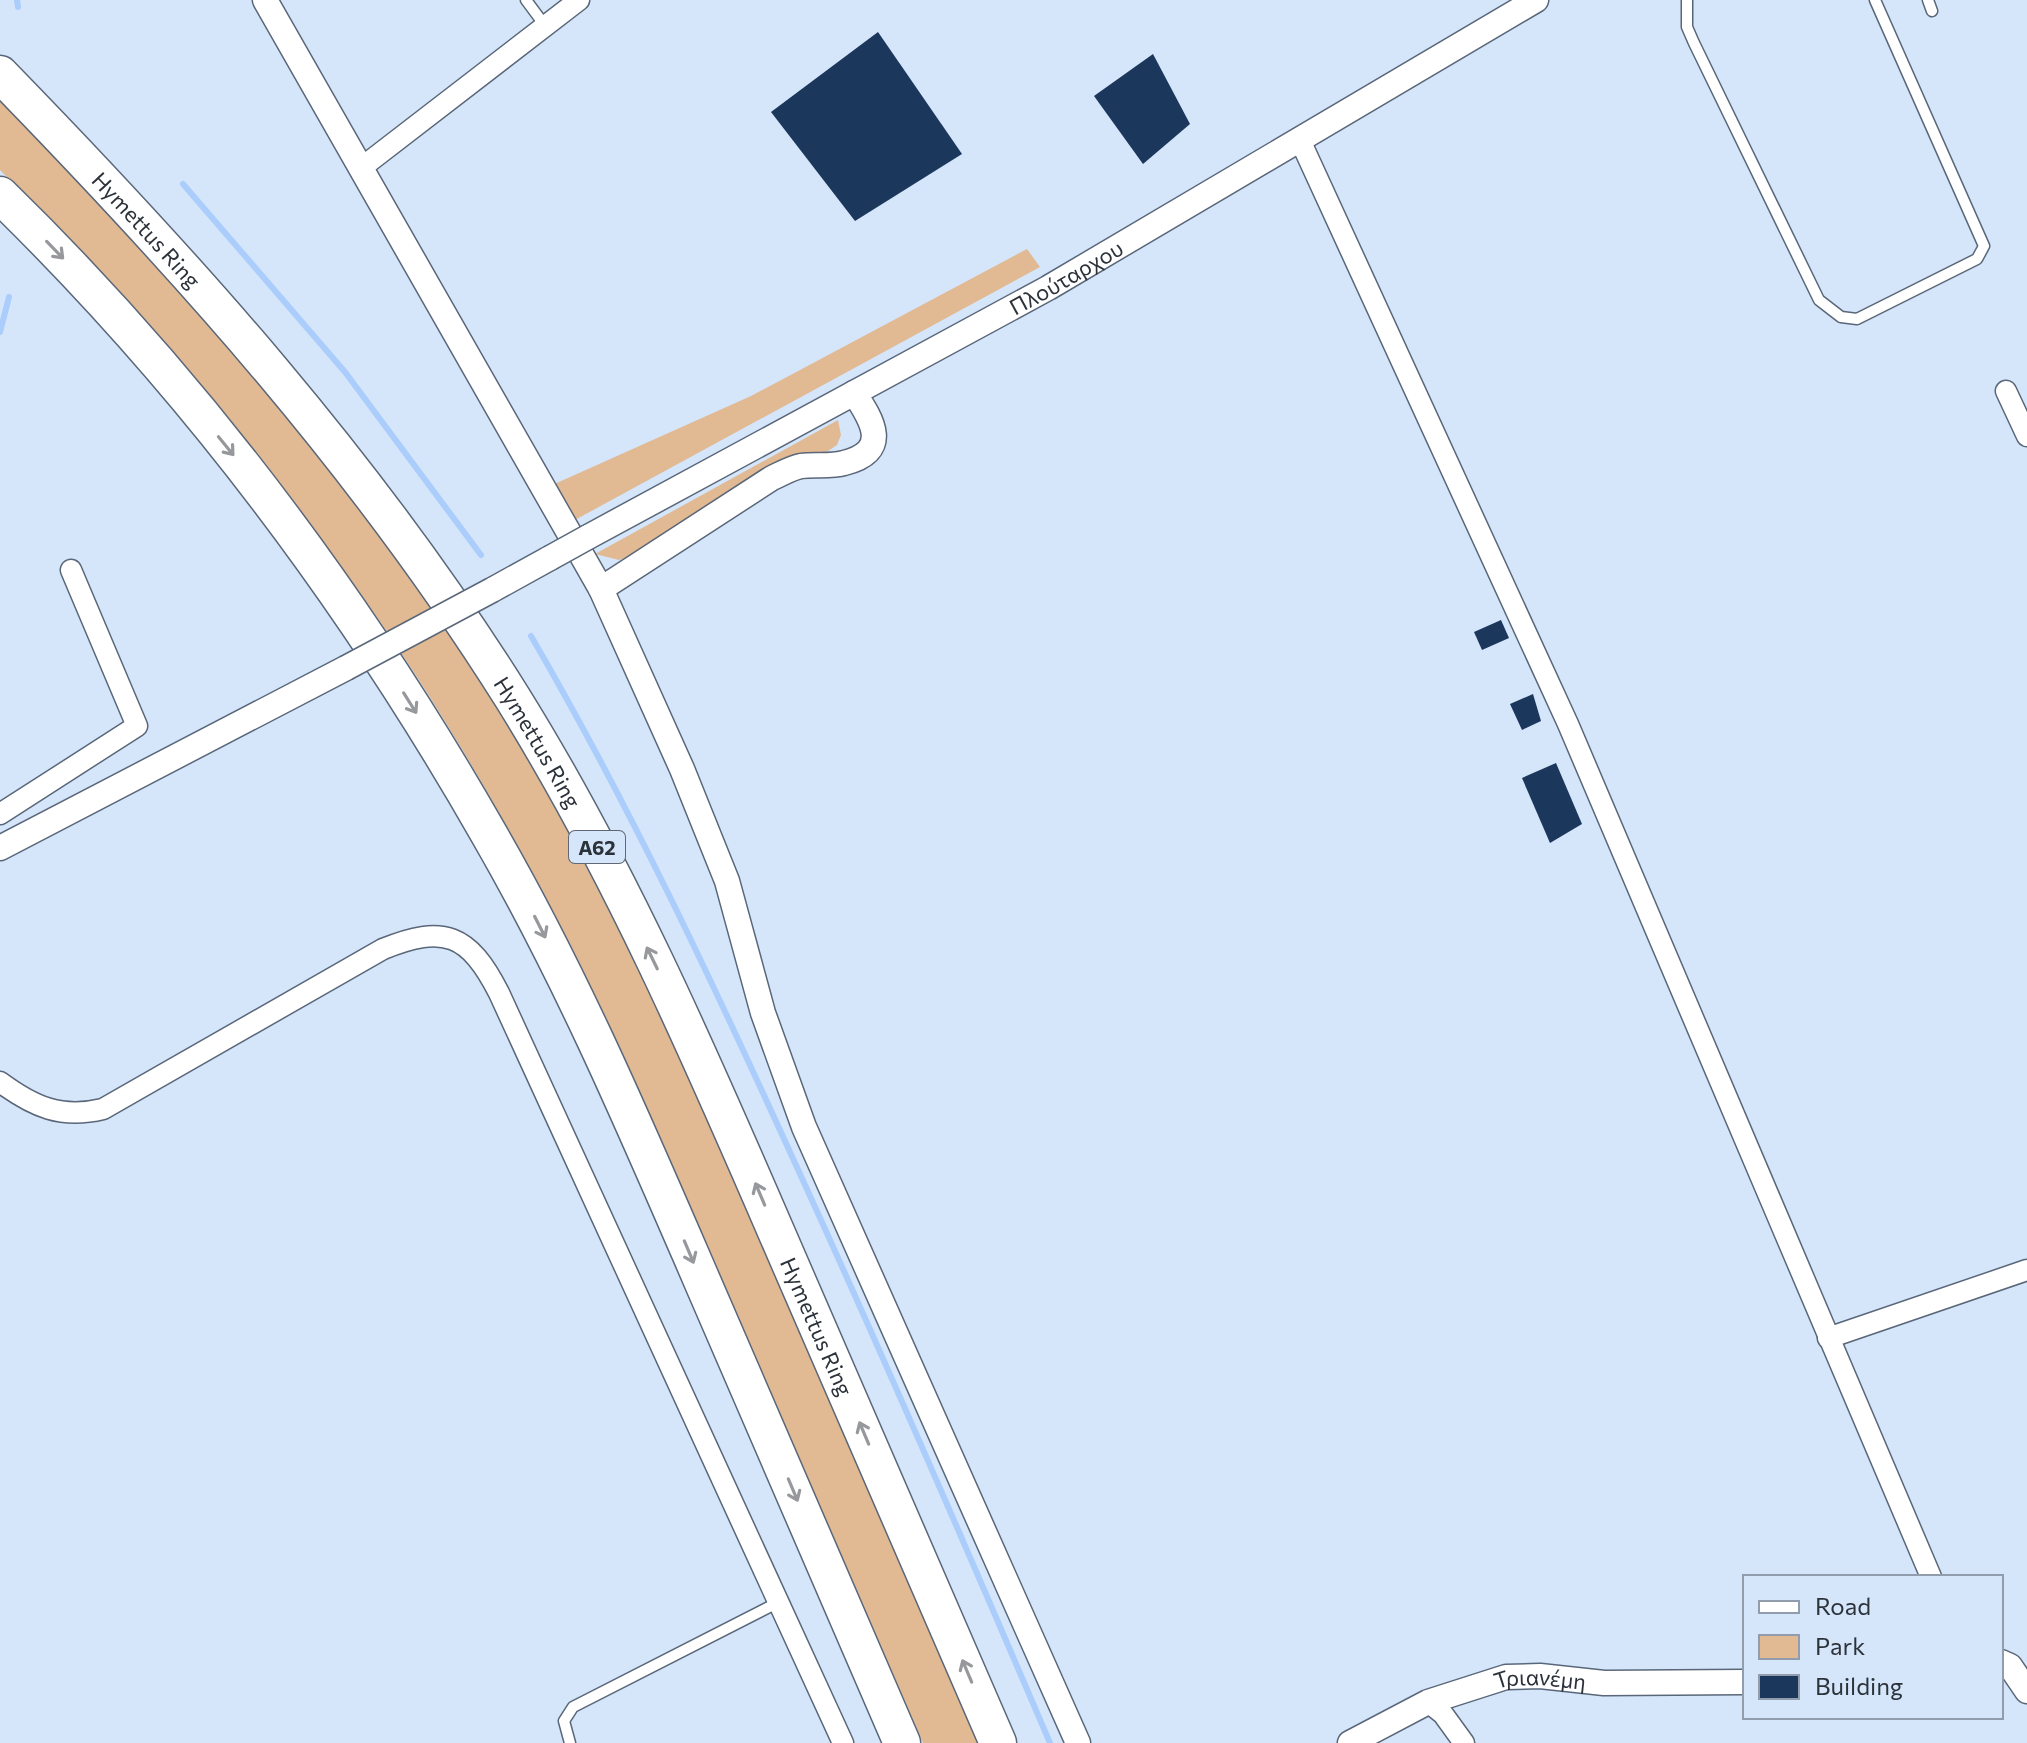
<svg xmlns="http://www.w3.org/2000/svg" width="2027" height="1743" font-family="Commissioner,sans-serif">
<style>
.green{fill:#e1b993}
.lines{fill:none;stroke-linecap:round;stroke-linejoin:round}
.stream{stroke:#abcdfb;stroke-width:6}
.building{fill:#1b375c}
.service-casing{stroke:#596779;stroke-width:13}
.minor-casing{stroke:#596779;stroke-width:23}
.tertiary-casing{stroke:#596779;stroke-width:27}
.motorway-casing{stroke:#596779;stroke-width:39}
.service{stroke:#fff;stroke-width:10}
.minor{stroke:#fff;stroke-width:20}
.tertiary{stroke:#fff;stroke-width:24}
.motorway{stroke:#fff;stroke-width:36}
.tertiary-bridge-casing{stroke:#596779;stroke-width:27;stroke-linecap:butt}
.tertiary-bridge{stroke:#fff;stroke-width:24}
.oneway{stroke:#96989c}
.labels{text-anchor:middle;dominant-baseline:central;stroke-width:8;stroke-linejoin:round;paint-order:stroke}
.shield{fill:#d5e5fa;stroke:#5f6874;stroke-width:2}
.shield-label{font-size:20px;font-weight:bold;fill:#2c323a}
.street-label{font-size:22px;fill:#2c323a;stroke:#d5e5fa}
</style>
<rect width="100%" height="100%" fill="#d5e5fa"/>
<g class="green">
<path d="M0,90l171,179 235,295 137,216 119,227 319,736h-58l-311,-712c-90,-188 -193,-371 -324,-533 -40,-50 -84,-98 -126,-147 -53,-62 -105,-123 -162,-181z"/>
<polygon points="1027,249 1040,267 573,521 550,486 751,396"/>
<polygon points="838,420 841,435 837,445 828,451 768,469 635,554 619,560 595,554"/>
</g>
<g class="lines">
<g class="stream">
<polyline points="17,0 18,7"/>
<polyline points="183,184 345,372 481,555"/>
<polyline points="0,332 9,297"/>
<path d="M531,636c99,170 182,347 264,527 88,192 172,386 255,580"/>
</g>
</g>
<g class="building">
<polygon points="878,32 962,154 855,221 771,112"/>
<polygon points="1153,54 1190,124 1143,164 1094,96"/>
<polygon points="1501,620 1509,638 1482,650 1474,632"/>
<polygon points="1533,694 1541,721 1522,730 1510,704"/>
<polygon points="1556,763 1582,824 1550,843 1522,778"/>
</g>
<g class="lines">
<g class="service-casing">
<g id="service">
<polyline points="526,0 546,27"/>
<polyline points="1687,0 1687,27 1694,43 1819,300 1841,317 1857,319 1977,259 1984,246 1875,0"/>
<polyline points="1928,0 1932,11"/>
<polyline points="570,1743 564,1721 573,1707 779,1602"/>
</g>
</g>
<g class="minor-casing">
<g id="minor">
<polyline points="1299,138 1568,724 1931,1577"/>
<polyline points="361,168 579,0"/>
<polyline points="2006,391 2027,436"/>
<polyline points="0,814 137,726 71,570"/>
<path d="M0,1082c34,25 61,37 103,27l280,-160c61,-25 86,-15 116,44l344,750"/>
<polyline points="1828,1338 2027,1270"/>
<polyline points="1428,1702 1443,1714 1464,1743"/>
</g>
</g>
<g class="tertiary-casing">
<g id="tertiary">
<polyline points="265,0 601,589 682,769 727,881 763,1013 804,1127 1078,1743"/>
<path id="s1" d="M588,537l460,-249 488,-288"/>
<path d="M601,589l171,-111c9,-4 19,-10 29,-12 14,-2 29,1 43,-3 47,-12 29,-42 10,-70"/>
<polyline points="492,590 550,558"/>
<polyline points="0,848 346,668"/>
<polyline points="2001,1662 2010,1666 2027,1691"/>
<path id="s2" d="M1350,1743l78,-41 78,-25 34,-1 64,7 141,-1"/>
</g>
</g>
<g class="motorway-casing">
<g id="motorway">
<path id="s3" d="M0,74c190,195 367,392 512,623 106,170 187,356 266,539 74,169 147,338 220,507"/>
<path d="M0,195c192,187 356,406 489,639 82,142 146,292 211,442 67,156 136,311 202,467"/>
</g>
</g>
<use href="#service" class="service"/>
<use href="#minor" class="minor"/>
<use href="#tertiary" class="tertiary"/>
<use href="#motorway" class="motorway"/>
<g class="tertiary-bridge-casing">
<g id="tertiary-bridge">
<polyline points="550,558 588,537"/>
<polyline points="346,668 492,590"/>
</g>
</g>
<use href="#tertiary-bridge" class="tertiary-bridge"/>
</g>
<defs><path id="oneway-shaft" d="M-6 0H5M1.5-3L5.5 0L1.5 3" fill="none" stroke-width="1.6" stroke-linecap="round" stroke-linejoin="round" transform="scale(2)"/></defs>
<g class="oneway">
<use href="#oneway-shaft" transform="translate(55 250) rotate(46)"/>
<use href="#oneway-shaft" transform="translate(226 446) rotate(51)"/>
<use href="#oneway-shaft" transform="translate(410 703) rotate(58)"/>
<use href="#oneway-shaft" transform="translate(540 927) rotate(63)"/>
<use href="#oneway-shaft" transform="translate(652 958) rotate(-116)"/>
<use href="#oneway-shaft" transform="translate(760 1194) rotate(-113)"/>
<use href="#oneway-shaft" transform="translate(689 1252) rotate(67)"/>
<use href="#oneway-shaft" transform="translate(864 1433) rotate(-113)"/>
<use href="#oneway-shaft" transform="translate(793 1490) rotate(67)"/>
<use href="#oneway-shaft" transform="translate(967 1671) rotate(-113)"/>
</g>
<g class="labels">
<rect class="shield" x="569" y="831" width="56" height="32" rx="6"/>
<g class="shield-label">
<text x="597" y="847">Α62</text>
</g>
<g class="street-label">
<text stroke="none"><textPath href="#s3" startOffset="214">Hymettus Ring</textPath></text>
<text stroke="none"><textPath href="#s1" startOffset="544">Πλούταρχου</textPath></text>
<text stroke="none"><textPath href="#s3" startOffset="860">Hymettus Ring</textPath></text>
<text stroke="none"><textPath href="#s3" startOffset="1508">Hymettus Ring</textPath></text>
<text stroke="none"><textPath href="#s2" startOffset="204">Τριανέμη</textPath></text>
</g>
</g>
<rect x="1743" y="1575" width="260" height="144" fill="#d5e5fa" stroke="#919dad" stroke-width="2"/>
<rect x="1759" y="1601" width="40" height="12" fill="#ffffff" stroke="#919dad" stroke-width="2"/>
<text x="1815" y="1615" font-size="24" fill="#2c323a">Road</text>
<rect x="1759" y="1635" width="40" height="24" fill="#e1b993" stroke="#919dad" stroke-width="2"/>
<text x="1815" y="1655" font-size="24" fill="#2c323a">Park</text>
<rect x="1759" y="1675" width="40" height="24" fill="#1b375c" stroke="#919dad" stroke-width="2"/>
<text x="1815" y="1695" font-size="24" fill="#2c323a">Building</text>
</svg>
